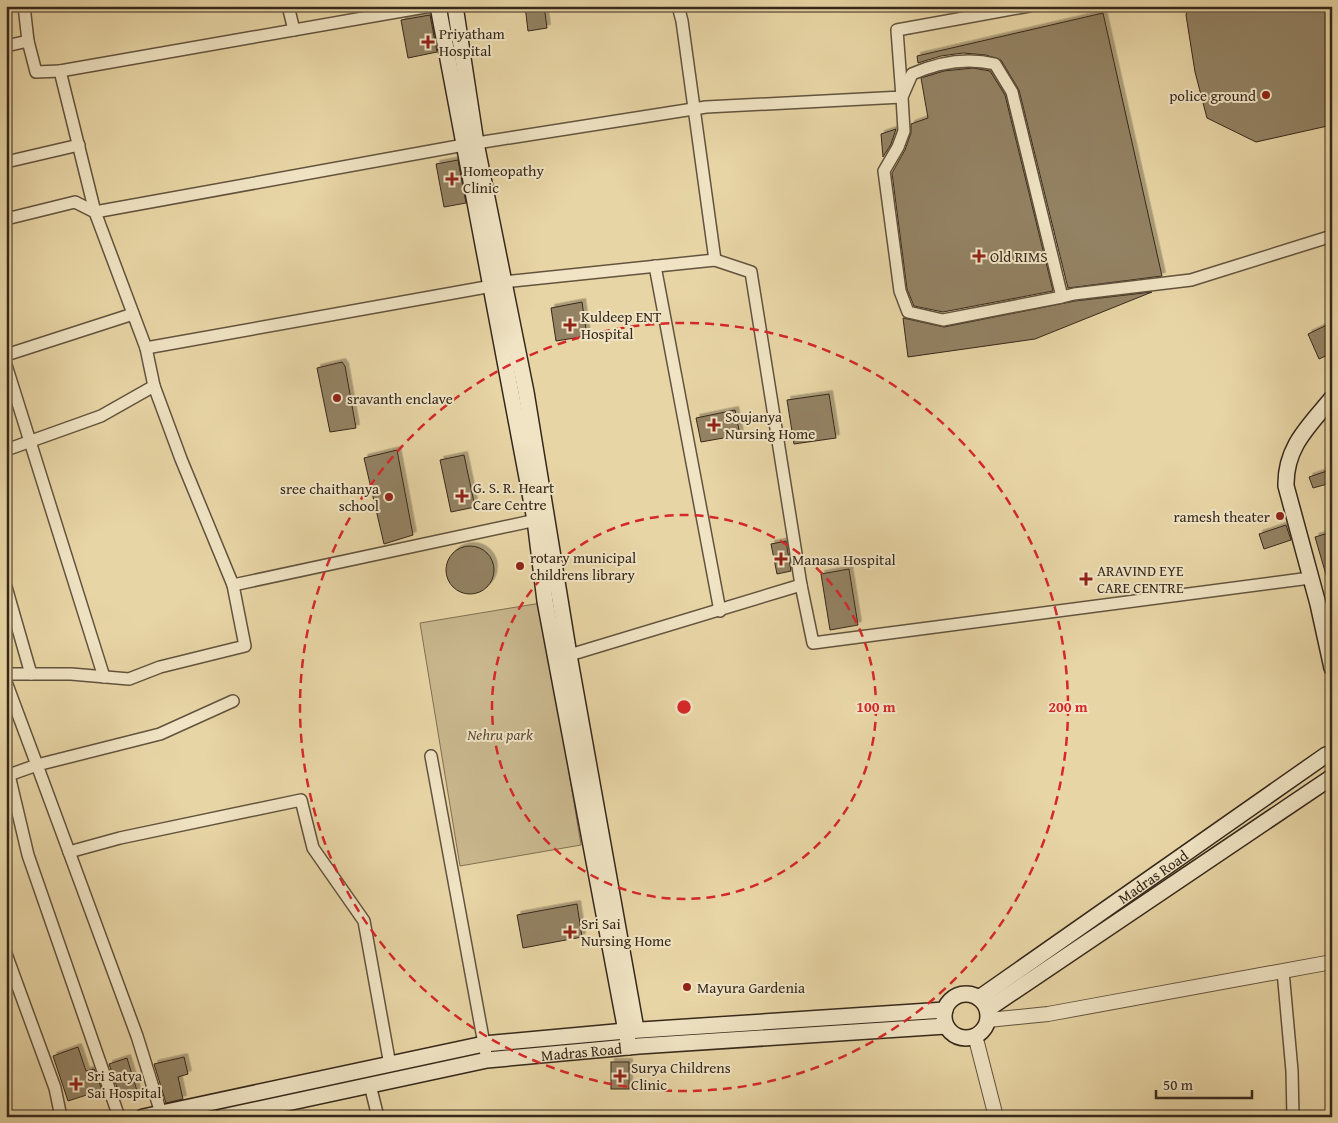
<svg xmlns="http://www.w3.org/2000/svg" width="1338" height="1123" font-family="'Gentium Book Plus',serif">
<style>
.green{fill:#cab88e;stroke:#807054}
.building{fill:#938263;stroke:#36281b;filter:url(#shadow)}
.lines{fill:none;stroke-linecap:round;stroke-linejoin:round}
.minor-casing{stroke:#62533e;stroke-width:14}
.tertiary-casing{stroke:#62533e;stroke-width:16}
.secondary-casing{stroke:#36281b;stroke-width:18}
.minor{stroke:#f0e4c4;stroke-width:11}
.tertiary{stroke:#f0e4c4;stroke-width:14}
.secondary{stroke:#f0e4c4;stroke-width:15}
.ring{fill:none;stroke:#d62828;stroke-width:2.5;stroke-dasharray:9 6}
.poi-dot{fill:#8f2418;stroke:#f0e4c4;stroke-width:2}
.labels{text-anchor:middle;dominant-baseline:central;stroke-width:4;stroke-linejoin:round;paint-order:stroke}
.poi-label{font-size:15px;fill:#36281b;stroke:#f0e4c4;text-anchor:start}
.park-label{font-size:15px;font-style:italic;fill:#5b4c38;stroke:#f0e4c4}
.street-label{font-size:15px;fill:#36281b;stroke:#f0e4c4}
.centre{fill:#d62828;stroke:#f0e4c4;stroke-width:2.5}
.ring-label{font-size:15px;text-anchor:middle;font-weight:bold;fill:#d62828;stroke:#f0e4c4;stroke-width:4;stroke-linejoin:round;paint-order:stroke}
</style>
<defs>
<filter id="shadow"><feDropShadow dx="3.5" dy="-3.5" stdDeviation="0" flood-color="#0004"/></filter>
</defs>
<rect width="100%" height="100%" fill="#e8d5a5"/>
<filter id="stains"><feTurbulence type="fractalNoise" baseFrequency=".004" numOctaves="4"/><feColorMatrix values="0 0 0 0 .2 0 0 0 0 .09 0 0 0 0 .02 0 0 0 .5 -.17"/></filter>
<radialGradient id="worn" r=".72"><stop offset=".6" stop-color="#630" stop-opacity="0"/><stop offset="1" stop-color="#630" stop-opacity=".3"/></radialGradient>
<polygon class="green" points="541,603 581,845 460,866 420,623"/>
<g class="building">
<polygon points="525,6 544,6 547,28 528,31"/>
<polygon points="1188,6 1332,6 1332,125 1256,142 1207,118 1195,72 1186,15"/>
<polygon points="1103,13 1162,276 1068,288 1019,90 1001,60 986,55 963,53 941,56 918,63 917,56"/>
<polygon points="430,15 437,52 408,58 401,20"/>
<polygon points="973,68 990,71 1005,95 1053,291 943,312 914,306 907,289 892,173 905,150 911,133 911,124 928,118 921,78 944,71"/>
<polygon points="896,129 891,144 883,157 881,134"/>
<polygon points="458,160 466,203 444,207 436,164"/>
<polygon points="1152,292 1035,339 908,357 903,318 944,327 1075,301"/>
<polygon points="582,302 587,336 556,341 551,308"/>
<polygon points="1329,324 1332,331 1332,353 1319,359 1308,334"/>
<polygon points="342,362 345,366 356,428 330,432 317,368"/>
<polygon points="829,394 836,438 794,444 787,400"/>
<polygon points="735,410 740,435 701,442 696,418"/>
<polygon points="397,450 413,535 384,544 364,458"/>
<polygon points="464,455 475,507 451,512 440,460"/>
<polygon points="1327,471 1331,483 1313,488 1309,477"/>
<polygon points="1286,525 1291,540 1264,549 1259,534"/>
<polygon points="1332,532 1332,585 1329,585 1315,537"/>
<polygon points="786,541 791,571 777,574 771,544"/>
<circle cx="470" cy="570" r="24"/>
<polygon points="849,569 858,625 830,630 821,574"/>
<polygon points="577,904 582,937 523,948 517,915"/>
<polygon points="78,1047 86,1071 94,1069 102,1090 68,1101 53,1056"/>
<polygon points="184,1057 188,1074 178,1077 183,1099 166,1103 154,1064"/>
<polygon points="127,1058 138,1094 121,1099 109,1064"/>
<rect x="611" y="1062" width="18" height="27"/>
</g>
<g class="lines">
<g class="minor-casing">
<g id="minor">
<polyline points="24,6 28,41"/>
<polyline points="288,6 294,30"/>
<polyline points="678,6 682,21 715,260 751,272 801,585 813,643 1310,578"/>
<polyline points="6,46 28,41 36,72 60,71"/>
<polyline points="6,162 79,145"/>
<polyline points="95,212 60,71 431,6"/>
<polyline points="6,219 75,202 95,212"/>
<polyline points="655,266 720,611"/>
<polyline points="503,282 715,260"/>
<path d="M1062,297l-50,-205 -17,-28c-29,-7 -56,-2 -83,10l-10,23 2,34 -6,16 -14,24 16,120 8,21 35,8 119,-23 12,-3 117,-14 141,-44"/>
<polyline points="146,348 95,212 464,145 706,107 902,97 897,30 1029,6"/>
<polyline points="6,355 133,314"/>
<polyline points="6,365 104,677"/>
<polyline points="154,386 181,459 233,585 541,519"/>
<polyline points="6,450 101,416 154,386 146,348 492,286"/>
<polyline points="6,587 31,674"/>
<polyline points="563,657 801,585"/>
<polyline points="6,674 71,674 129,679 160,667 245,646 233,585"/>
<polyline points="6,682 37,765 6,776"/>
<polyline points="431,756 487,1060"/>
<polyline points="9,775 28,855 119,1117"/>
<polyline points="69,852 120,838 301,800 313,848 364,921 390,1065"/>
<polyline points="6,954 55,1088 61,1117"/>
<polyline points="1283,971 1292,1071 1293,1117"/>
<polyline points="370,1085 378,1117"/>
<polyline points="161,1113 137,1036 37,765 160,734 233,701"/>
</g>
</g>
<g class="tertiary-casing">
<g id="tertiary">
<polyline points="988,1020 1048,1014 1332,962"/>
<polyline points="977,1043 996,1117"/>
</g>
</g>
<g class="secondary-casing">
<g id="secondary">
<polyline points="438,6 535,520 545,601 629,1047"/>
<polyline points="455,6 476,143 526,392 569,655 636,1029"/>
<path d="M1332,398c-23,28 -47,49 -46,88l32,118 14,64"/>
<circle cx="966" cy="1016" r="22"/>
<path id="s1" d="M979,998l347,-243"/>
<polyline points="988,1009 1332,777"/>
<polyline points="143,1117 484,1044 626,1031 945,1010"/>
<path id="s2" d="M222,1117l265,-57 152,-14 307,-20"/>
</g>
</g>
<use href="#minor" class="minor"/>
<use href="#tertiary" class="tertiary"/>
<use href="#secondary" class="secondary"/>
</g>
<g class="ring">
<circle cx="684" cy="707" r="192"/>
<circle cx="684" cy="707" r="384"/>
</g>
<g class="poi-dot">
<path d="M425.5 34.5h5v5h5v5h-5v5h-5v-5h-5v-5h5z"/>
<circle cx="1266" cy="95" r="5"/>
<path d="M449.5 171.5h5v5h5v5h-5v5h-5v-5h-5v-5h5z"/>
<path d="M976.5 248.5h5v5h5v5h-5v5h-5v-5h-5v-5h5z"/>
<path d="M567.5 317.5h5v5h5v5h-5v5h-5v-5h-5v-5h5z"/>
<circle cx="337" cy="398" r="5"/>
<path d="M711.5 417.5h5v5h5v5h-5v5h-5v-5h-5v-5h5z"/>
<path d="M459.5 488.5h5v5h5v5h-5v5h-5v-5h-5v-5h5z"/>
<circle cx="389" cy="497" r="5"/>
<circle cx="1280" cy="516" r="5"/>
<path d="M778.5 551.5h5v5h5v5h-5v5h-5v-5h-5v-5h5z"/>
<circle cx="520" cy="566" r="5"/>
<path d="M1083.5 571.5h5v5h5v5h-5v5h-5v-5h-5v-5h5z"/>
<path d="M567.5 924.5h5v5h5v5h-5v5h-5v-5h-5v-5h5z"/>
<circle cx="687" cy="987" r="5"/>
<path d="M617.5 1068.5h5v5h5v5h-5v5h-5v-5h-5v-5h5z"/>
<path d="M73.5 1076.5h5v5h5v5h-5v5h-5v-5h-5v-5h5z"/>
</g>
<g class="labels">
<g class="poi-label">
<text x="439" y="33">Priyatham<tspan x="439" dy="17">Hospital</tspan></text>
<text x="1256" y="95" text-anchor="end">police ground</text>
<text x="463" y="170">Homeopathy<tspan x="463" dy="17">Clinic</tspan></text>
<text x="990" y="256">Old RIMS</text>
<text x="581" y="316">Kuldeep ENT<tspan x="581" dy="17">Hospital</tspan></text>
<text x="347" y="398">sravanth enclave</text>
<text x="725" y="416">Soujanya<tspan x="725" dy="17">Nursing Home</tspan></text>
<text x="473" y="487">G. S. R. Heart<tspan x="473" dy="17">Care Centre</tspan></text>
<text x="379" y="488" text-anchor="end">sree chaithanya<tspan x="379" dy="17">school</tspan></text>
<text x="1270" y="516" text-anchor="end">ramesh theater</text>
<text x="530" y="557">rotary municipal<tspan x="530" dy="17">childrens library</tspan></text>
<text x="792" y="559">Manasa Hospital</text>
<text x="1097" y="570">ARAVIND EYE<tspan x="1097" dy="17">CARE CENTRE</tspan></text>
<text x="581" y="923">Sri Sai<tspan x="581" dy="17">Nursing Home</tspan></text>
<text x="697" y="987">Mayura Gardenia</text>
<text x="631" y="1067">Surya Childrens<tspan x="631" dy="17">Clinic</tspan></text>
<text x="87" y="1075">Sri Satya<tspan x="87" dy="17">Sai Hospital</tspan></text>
</g>
<g class="park-label">
<text x="500" y="734">Nehru park</text>
</g>
<g class="street-label">
<text stroke="none"><textPath href="#s1" startOffset="212">Madras Road</textPath></text>
<text stroke="none"><textPath href="#s2" startOffset="366">Madras Road</textPath></text>
</g>
</g>
<circle cx="684" cy="707" r="8" class="centre"/>
<g class="ring-label">
<text x="876" y="712">100 m</text>
<text x="1068" y="712">200 m</text>
</g>
<rect width="1338" height="1123" fill="none" stroke="#e8d5a5" stroke-width="25"/>
<rect x="8" y="8" width="1323" height="1108" fill="none" stroke="#36281b" stroke-width="2.5"/>
<rect x="12" y="12" width="1313" height="1098" fill="none" stroke="#36281b"/>
<path d="M1156 1090v8h96v-8" fill="none" stroke="#36281b" stroke-width="2.5"/>
<text x="1163" y="1090" font-size="15" fill="#36281b" stroke="#f0e4c4" stroke-width="4" paint-order="stroke">50 m</text>
<rect width="100%" height="100%" filter="url(#stains)"/>
<rect width="100%" height="100%" fill="url(#worn)"/>
</svg>
